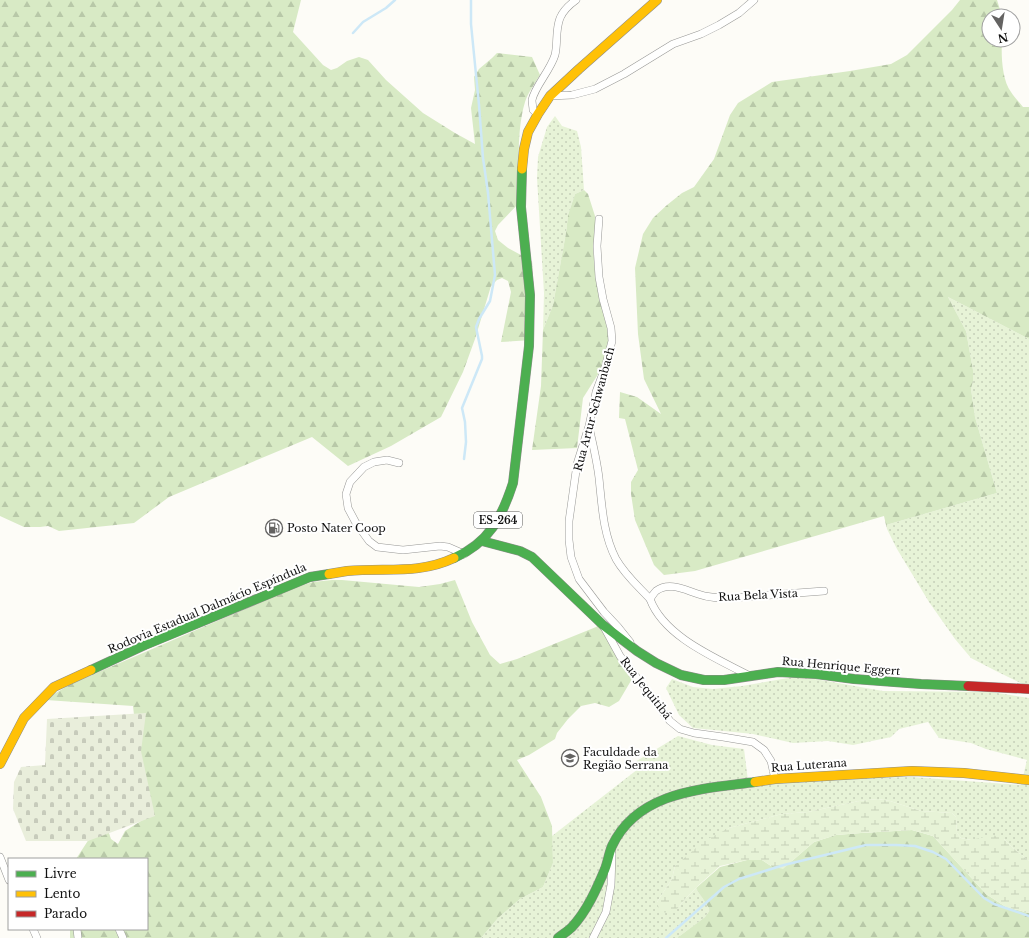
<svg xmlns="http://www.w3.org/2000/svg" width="1029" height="938" font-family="'Libre Baskerville',serif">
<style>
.grass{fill:url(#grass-dots)}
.forest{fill:url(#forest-firs)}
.wetland{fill:url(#wetland-marsh)}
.cemetery{fill:url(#cemetery-stones)}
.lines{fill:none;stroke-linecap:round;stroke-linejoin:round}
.stream{stroke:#cde8f7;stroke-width:2.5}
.street-casing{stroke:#979795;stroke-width:8}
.fast-casing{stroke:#8e8d8b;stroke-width:10}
.slow-casing{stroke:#8e8d8b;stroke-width:10}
.jam-casing{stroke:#8e8d8b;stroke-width:10}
.street{stroke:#fffffe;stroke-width:7}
.fast{stroke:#4caf50;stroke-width:9}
.slow{stroke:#ffc107;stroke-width:9}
.jam{stroke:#c62828;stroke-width:9}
.labels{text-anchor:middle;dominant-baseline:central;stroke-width:4;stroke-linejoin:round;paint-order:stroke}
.shield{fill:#fff;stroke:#585858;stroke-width:1}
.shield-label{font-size:10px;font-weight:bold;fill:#111}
.street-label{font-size:11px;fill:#111;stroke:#fff}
.poi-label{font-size:11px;fill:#111;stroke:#fff;text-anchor:start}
</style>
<defs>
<pattern id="grass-dots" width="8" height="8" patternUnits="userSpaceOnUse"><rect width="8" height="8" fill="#e7f3d7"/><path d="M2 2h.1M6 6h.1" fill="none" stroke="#c5cfb8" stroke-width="1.8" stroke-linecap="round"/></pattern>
<pattern id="forest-firs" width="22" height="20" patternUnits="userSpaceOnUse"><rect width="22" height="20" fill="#d8eac5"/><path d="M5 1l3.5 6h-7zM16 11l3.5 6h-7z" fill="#b8c8a8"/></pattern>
<pattern id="wetland-marsh" width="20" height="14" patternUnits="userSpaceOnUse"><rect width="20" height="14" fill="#e7f3d7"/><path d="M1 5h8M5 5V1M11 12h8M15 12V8" fill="none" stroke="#c5cfb8"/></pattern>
<pattern id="cemetery-stones" width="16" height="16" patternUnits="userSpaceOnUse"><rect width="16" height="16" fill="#e9eedb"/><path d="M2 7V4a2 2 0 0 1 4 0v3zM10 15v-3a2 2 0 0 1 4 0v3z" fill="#c7cbbb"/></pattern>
</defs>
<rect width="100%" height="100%" fill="#fdfcf7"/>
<g class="grass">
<polygon points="555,116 562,126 577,131 581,147 584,190 575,194 568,215 566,233 553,305 543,330 544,293 537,178 538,157 547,127"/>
<polygon points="948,297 1029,339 1029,687 996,671 971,658 955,639 929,602 897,549 887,529 886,525 997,493 975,417 971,389 973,381 973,370 966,331"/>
<polygon points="794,677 809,678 883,691 991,692 1029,698 1029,861 1013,848 1004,839 971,840 961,838 957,833 956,817 952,813 921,811 890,801 878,799 859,801 808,812 782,814 729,828 675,866 672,879 657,902 678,908 685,899 696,888 710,910 705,917 677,938 481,938 498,918 520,899 543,887 553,863 552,836 638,769 635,762 678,736 712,745 744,749 748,781 911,777 1021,785 1027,760 986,749 971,743 939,738 928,722 899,729 891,737 853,745 828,741 793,743 753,734 724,731 693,728 679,715 666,688 672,679 693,687 713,689 742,686"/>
</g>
<g class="forest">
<path d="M0,0h301l-8,32 30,33 8,5 6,-2 10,-7 12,-4 9,3 18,20 37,33 32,20 20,11 -4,-36 4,-18 -1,-13 5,-8 13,-11 5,-5 35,4 8,18c-5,8 -12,18 -15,27 -9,30 -6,69 -5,100l-22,23 -3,6 3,9 10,8 24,13 2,32 -2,47 -31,2 10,-50 -3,-11 -6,-3 -5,2 -6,6 -16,53 -12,33 -22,45 -50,29 -43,20 -36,-29 -143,60 -35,26 -75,8 -11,-5 -8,1h-16l-24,-11z"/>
<path d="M960,0h37l5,16h-13v24h13c-1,15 0,40 9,52 3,5 8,10 12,15h6v232l-81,-42 18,34 7,39v11l-2,8 4,28 22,76 -111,32 -2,-9 -189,55 -31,4 -10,-10 -19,-45 -4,-26v-12l7,-12 -13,-51 -6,-1 1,-26 17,5 24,17 -17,-35 -6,-45 -3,-66 8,-34 10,-16 14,-13 15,-12 12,-6 20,-28 16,-44 8,-12 34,-21 78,-11 41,-7 16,-9 45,-45z"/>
<polygon points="584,190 588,194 595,216 596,231 593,247 595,271 608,315 609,357 583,398 577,448 532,450 541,386 543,330 553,305 566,233 568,215 575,194"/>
<polygon points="332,580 342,580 419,587 440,584 455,580 472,622 490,655 500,664 517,659 601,625 632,679 619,701 609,707 595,703 581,706 568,719 557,733 555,739 529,755 517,760 541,797 552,826 553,863 543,887 520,899 498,918 481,938 70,938 70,929 147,929 147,859 76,859 91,836 102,831 109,833 111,839 118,844 125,831 144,819 135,724 133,706 46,700 54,694 71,684 275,596 303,585 313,582"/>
<polygon points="912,830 933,836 986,894 1006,907 1029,913 1029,938 677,938 705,917 710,910 696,888 720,867 747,860 762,860 771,866 792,861 814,842 836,835 861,833"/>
</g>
<polygon class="wetland" points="878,799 890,801 921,811 952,813 956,817 957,833 961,838 971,840 993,835 1004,839 1013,848 1029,861 1029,913 1006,907 986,894 933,836 912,830 861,833 836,835 814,842 783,869 771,866 762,860 747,860 720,866 701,883 685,899 678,908 669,913 660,912 657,902 672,879 675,866 704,841 729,828 782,814 808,812 859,801"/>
<polygon class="cemetery" points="146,713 141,751 155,816 88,841 26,841 13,809 14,782 21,767 45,765 47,719"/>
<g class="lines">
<g class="stream">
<polyline points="353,33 363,22 386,8 395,0"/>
<polyline points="464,459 466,442 465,422 462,408 482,359 482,356 476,327 479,319 490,301 495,275 488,193 483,158 479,105 471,24 471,0"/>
<polyline points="666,938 724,887 739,879 784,865 866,845 896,845 915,846 933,852 946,859 984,898 994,904 1029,916"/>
</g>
<g class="street-casing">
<g id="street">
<polyline points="550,96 572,95 595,89 624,74 673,44 701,34 719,25 739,13 754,0"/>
<path d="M538,114l-5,-4c0,-3 -1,-7 -1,-10 3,-14 18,-29 23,-45 3,-12 0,-24 5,-37 3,-7 9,-13 16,-18"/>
<polyline points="599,219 597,246 599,277 603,299 611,328 612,341 605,368 596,392 589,426 577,464 569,521 569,540 571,557 579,579 604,612 618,627 630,642"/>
<path d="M589,427c4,17 8,34 10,51 3,28 4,56 17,81 9,16 22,27 34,40"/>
<polyline points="399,463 387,460 374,462 364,467 350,482 346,494 348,508 356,523 369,541 377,547 403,550 440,546 448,547 464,554"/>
<polyline points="604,627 620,656 670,721 680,729 694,733 723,737 753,742 764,750 771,761 775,779"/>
<path d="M750,676c-34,-18 -86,-39 -100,-77 2,-3 4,-6 6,-8 13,-10 29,-1 42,3 11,4 21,4 32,4l94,-7"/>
<polyline points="0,857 9,880"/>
<polyline points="33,929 37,938"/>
<polyline points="77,929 78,938"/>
<polyline points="119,929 123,938"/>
<polyline points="593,938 606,912 611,885 612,854"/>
</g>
</g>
<g class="fast-casing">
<g id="fast">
<polyline points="482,541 520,551 532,557 603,625 637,651 656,663 681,675 704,680 724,680 778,672 816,674 854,679 921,684 968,686"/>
<path d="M454,558c35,-15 48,-41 59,-75l16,-137 1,-51 -9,-88 1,-38"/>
<polyline points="91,670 145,645 310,577 329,574"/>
<path d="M558,938c5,-4 10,-7 14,-11 15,-16 25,-39 33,-58 3,-8 4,-16 7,-23 26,-55 90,-57 143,-64"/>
</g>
</g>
<g class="slow-casing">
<g id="slow">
<polyline points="522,169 524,149 528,132 538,114 550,96 579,69 657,0"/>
<path d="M329,574c6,-1 12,-2 18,-3 38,-4 71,4 107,-13"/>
<polyline points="0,764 24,718 54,687 91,670"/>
<polyline points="755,782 775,779 912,771 964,773 1029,780"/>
</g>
</g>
<g class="jam-casing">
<polyline id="jam" points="968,686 1029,689"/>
</g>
<use href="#street" class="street"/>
<use href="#fast" class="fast"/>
<use href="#slow" class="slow"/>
<use href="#jam" class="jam"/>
</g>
<defs>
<g id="fuel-ring" transform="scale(0.9)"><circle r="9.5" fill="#fff" stroke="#646362" stroke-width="1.5"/><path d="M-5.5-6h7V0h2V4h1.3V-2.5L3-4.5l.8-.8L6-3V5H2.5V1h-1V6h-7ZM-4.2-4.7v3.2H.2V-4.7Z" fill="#646362"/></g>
<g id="university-ring" transform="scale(0.9)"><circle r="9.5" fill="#fff" stroke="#646362" stroke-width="1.5"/><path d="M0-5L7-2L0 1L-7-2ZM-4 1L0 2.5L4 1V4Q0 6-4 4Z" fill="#646362"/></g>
</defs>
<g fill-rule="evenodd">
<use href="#fuel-ring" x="274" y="528"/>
<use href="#university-ring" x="570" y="758"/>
</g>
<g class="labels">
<rect class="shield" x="474" y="512" width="48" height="16" rx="3"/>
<g class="shield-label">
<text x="498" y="520">ES-264</text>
</g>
<g class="street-label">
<text transform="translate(594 409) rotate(-75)">Rua Artur Schwanbach</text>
<text transform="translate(758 595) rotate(-3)">Rua Bela Vista</text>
<text transform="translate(207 608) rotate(-23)">Rodovia Estadual Dalmácio Espíndula</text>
<text transform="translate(841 666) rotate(5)">Rua Henrique Eggert</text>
<text transform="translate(646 688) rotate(52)">Rua Jequitibá</text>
<text transform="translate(809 765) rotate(-4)">Rua Luterana</text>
</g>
<g class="poi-label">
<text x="287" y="528">Posto Nater Coop</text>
<text x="583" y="752">Faculdade da<tspan x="583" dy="13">Região Serrana</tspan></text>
</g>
</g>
<rect x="8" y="858" width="140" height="72" fill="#ffffff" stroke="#a0a0a0"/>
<rect x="16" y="871" width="20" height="6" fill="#4caf50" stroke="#a0a0a0"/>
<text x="44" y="878" font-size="12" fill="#111111">Livre</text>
<rect x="16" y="891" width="20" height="6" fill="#ffc107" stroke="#a0a0a0"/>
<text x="44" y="898" font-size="12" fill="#111111">Lento</text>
<rect x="16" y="911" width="20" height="6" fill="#c62828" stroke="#a0a0a0"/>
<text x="44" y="918" font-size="12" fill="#111111">Parado</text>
<g transform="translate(1001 28) rotate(168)"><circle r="19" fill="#ffffff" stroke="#a0a0a0"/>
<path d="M0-3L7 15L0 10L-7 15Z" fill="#646362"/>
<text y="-6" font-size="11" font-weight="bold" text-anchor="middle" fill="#111111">N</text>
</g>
</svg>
